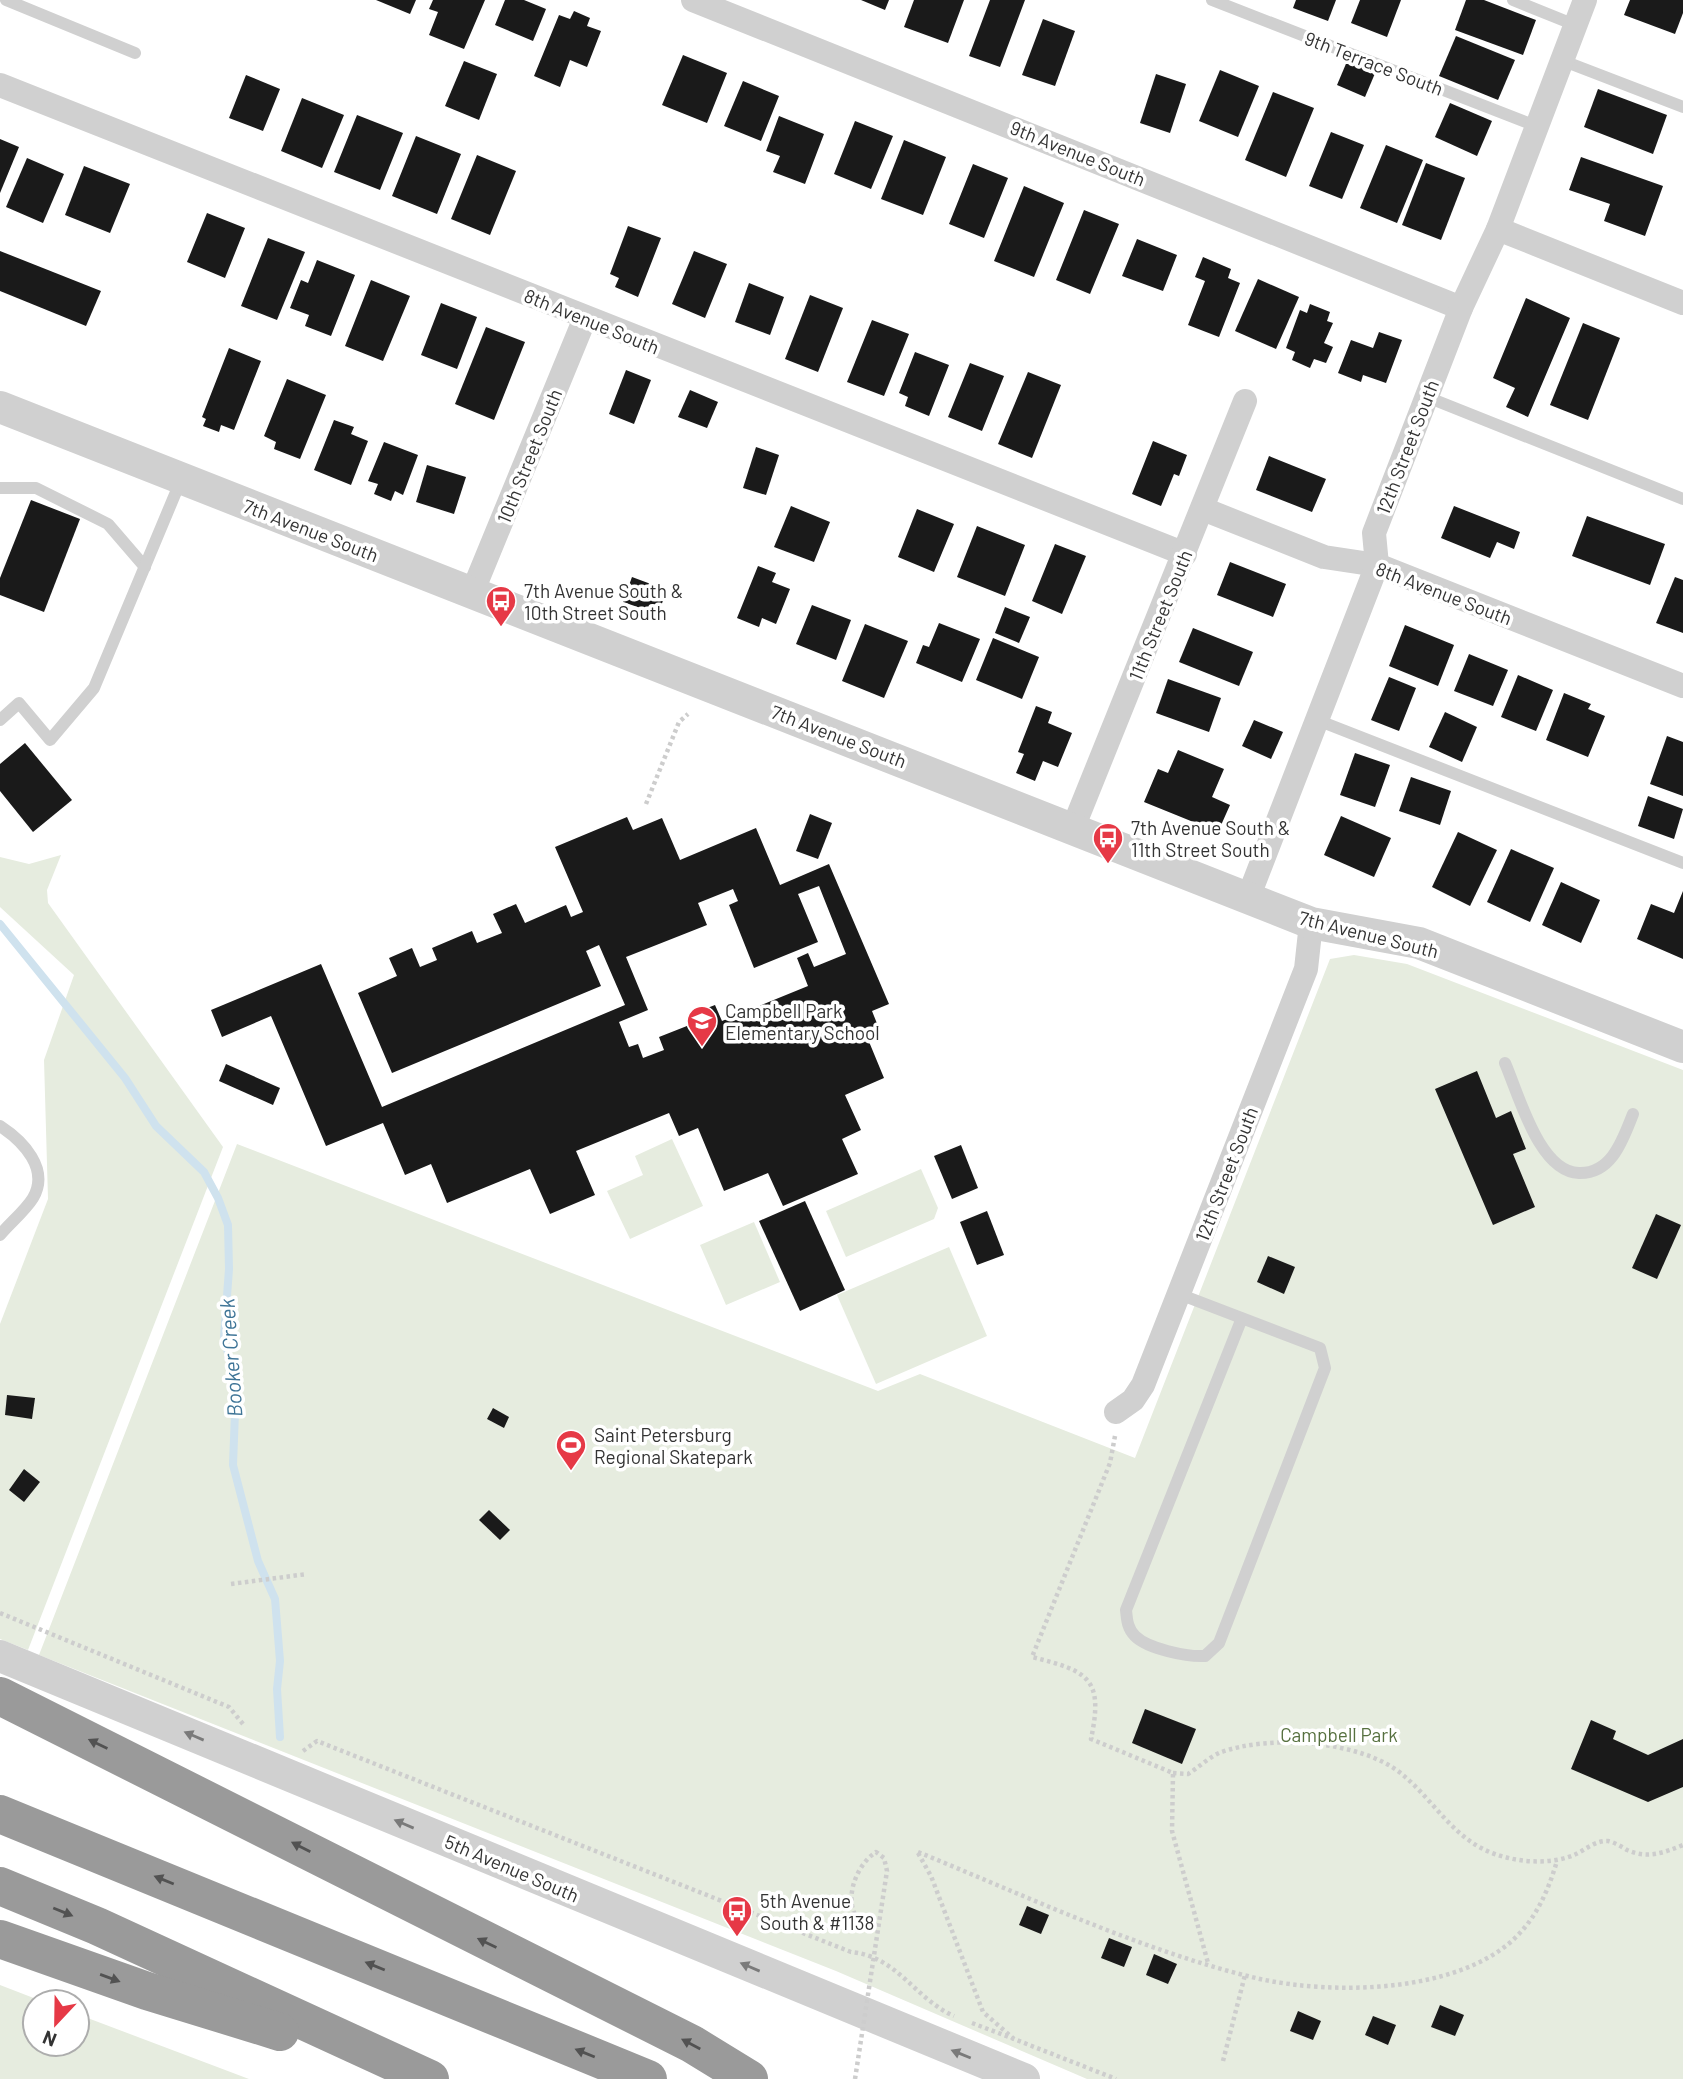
<svg xmlns="http://www.w3.org/2000/svg" width="1683" height="2079" font-family="Barlow,sans-serif">
<style>
.green{fill:#e6ecdf}
.lines{fill:none;stroke-linecap:round;stroke-linejoin:round}
.stream{stroke:#cfe2ee;stroke-width:8}
.building{fill:#1a1a1a;fill-rule:evenodd}
.path{stroke:#cdcdcd;stroke-width:4.5;stroke-dasharray:3.5 3.5;stroke-linecap:butt}
.service{stroke:#d0d0d0;stroke-width:12}
.minor{stroke:#d0d0d0;stroke-width:24}
.tertiary{stroke:#d0d0d0;stroke-width:32}
.motorway{stroke:#9a9a9a;stroke-width:38}
.path-bridge{stroke:#cdcdcd;stroke-width:4.5;stroke-dasharray:3.5 3.5;stroke-linecap:butt}
.oneway{fill:#7a7a7a}
.oneway2{fill:#525252}
.labels{text-anchor:middle;dominant-baseline:central;stroke-width:7;stroke-linejoin:round;paint-order:stroke}
.street-label{font-size:19px;fill:#333;stroke:#fff}
.poi-label{font-size:19px;fill:#333;stroke:#fff;text-anchor:start}
.park-label{font-size:19px;fill:#56703f;stroke:#fff}
.water-label{font-size:21px;font-style:italic;fill:#3f7597;stroke:#fff}
</style>
<rect width="100%" height="100%" fill="#fff"/>
<g class="green">
<polygon points="61,855 47,890 48,903 223,1147 28,1650 0,1639 0,1324 48,1199 44,1060 74,975 0,907 0,857 29,864"/>
<polygon points="1354,955 1407,964 1683,1070 1683,2079 1087,2079 836,1971 39,1655 237,1144 878,1391 920,1374 1135,1458 1330,959"/>
<polygon points="672,1139 703,1206 630,1239 607,1191 643,1175 635,1156"/>
<polygon points="921,1169 938,1208 934,1219 846,1257 826,1211"/>
<polygon points="754,1222 780,1282 726,1305 700,1245"/>
<polygon points="949,1247 987,1336 876,1384 837,1295"/>
<polygon points="0,1985 44,2002 35,2002 35,2044 77,2044 77,2014 249,2079 0,2079"/>
</g>
<g class="lines">
<polyline class="stream" points="0,924 125,1078 156,1126 204,1172 218,1198 228,1225 229,1269 224,1337 236,1386 233,1465 258,1561 275,1599 280,1661 277,1689 280,1737"/>
</g>
<g class="building">
<polygon points="376,0 416,0 410,14"/>
<polygon points="433,0 485,0 464,49 429,35 438,12 429,9"/>
<polygon points="505,0 524,0 546,9 533,41 495,25"/>
<polygon points="861,0 889,0 885,10"/>
<polygon points="914,0 964,0 948,43 904,27"/>
<polygon points="990,0 1025,0 1000,67 969,56"/>
<polygon points="1296,0 1336,0 1328,21 1293,8"/>
<polygon points="1360,0 1401,0 1387,37 1351,23"/>
<polygon points="1466,0 1484,0 1536,20 1523,55 1455,30"/>
<polygon points="1630,0 1683,0 1683,13 1675,34 1624,15"/>
<polygon points="574,11 590,18 587,26 601,31 587,67 570,60 560,87 534,76 559,15 570,19"/>
<polygon points="1043,19 1075,31 1055,86 1022,75"/>
<polygon points="1456,36 1515,60 1498,100 1439,76"/>
<polygon points="683,55 727,73 707,123 662,105"/>
<polygon points="1348,59 1376,71 1365,97 1337,85"/>
<polygon points="464,61 497,74 479,120 445,106"/>
<polygon points="1220,70 1259,86 1238,137 1199,121"/>
<polygon points="1156,74 1186,84 1170,133 1140,123"/>
<polygon points="246,75 280,89 263,131 229,118"/>
<polygon points="743,81 779,96 761,141 724,126"/>
<polygon points="1598,89 1667,115 1653,154 1584,127"/>
<polygon points="1273,92 1314,108 1286,177 1245,160"/>
<polygon points="302,98 344,115 322,168 281,151"/>
<polygon points="1450,103 1492,121 1477,156 1435,137"/>
<polygon points="357,115 403,133 380,190 334,172"/>
<polygon points="779,116 824,134 805,184 773,172 780,156 766,151"/>
<polygon points="855,121 893,136 871,189 834,174"/>
<polygon points="1331,132 1364,145 1342,199 1309,186"/>
<polygon points="416,136 461,154 437,214 392,196"/>
<polygon points="0,139 19,147 0,193"/>
<polygon points="904,140 946,157 923,215 881,199"/>
<polygon points="1386,145 1423,160 1397,223 1360,208"/>
<polygon points="477,155 516,171 490,235 451,219"/>
<polygon points="1581,157 1663,186 1645,236 1604,221 1610,204 1569,190"/>
<polygon points="27,158 64,174 43,223 6,207"/>
<polygon points="1426,163 1465,178 1441,240 1402,225"/>
<polygon points="973,164 1008,178 984,238 949,224"/>
<polygon points="84,166 130,184 110,233 65,215"/>
<polygon points="1024,186 1064,203 1034,277 994,261"/>
<polygon points="1084,210 1119,224 1090,294 1056,280"/>
<polygon points="207,213 245,228 225,278 187,262"/>
<polygon points="628,226 661,238 638,297 615,287 619,278 610,274"/>
<polygon points="268,238 305,252 277,320 241,306"/>
<polygon points="1137,239 1177,255 1163,291 1122,276"/>
<polygon points="0,251 101,291 86,326 0,291"/>
<polygon points="694,251 727,264 705,318 672,304"/>
<polygon points="1203,257 1231,269 1228,278 1240,283 1219,337 1188,325 1205,281 1195,277"/>
<polygon points="317,260 355,275 331,336 305,326 309,315 290,308 301,280 308,283"/>
<polygon points="1258,279 1299,297 1276,349 1235,331"/>
<polygon points="371,280 410,296 383,361 345,346"/>
<polygon points="749,283 784,297 770,335 735,322"/>
<polygon points="810,295 843,308 818,372 785,359"/>
<polygon points="1526,298 1570,318 1528,417 1506,407 1515,388 1493,378"/>
<polygon points="441,303 477,317 457,369 421,355"/>
<polygon points="1310,304 1330,312 1327,321 1333,323 1324,343 1333,347 1326,363 1314,359 1310,368 1292,360 1295,352 1286,348 1300,310 1307,313"/>
<polygon points="872,320 909,334 884,396 847,382"/>
<polygon points="1583,323 1620,338 1588,420 1550,405"/>
<polygon points="486,327 525,342 494,420 455,404"/>
<polygon points="1379,332 1402,340 1386,383 1363,375 1361,382 1338,373 1351,340 1373,348"/>
<polygon points="229,348 261,361 234,430 221,425 219,432 203,426 206,419 202,417"/>
<polygon points="915,352 949,365 929,416 905,406 908,397 899,393"/>
<polygon points="970,363 1004,376 982,431 948,417"/>
<polygon points="626,370 651,380 634,424 609,414"/>
<polygon points="1028,372 1061,385 1032,458 998,444"/>
<polygon points="287,379 326,395 300,459 274,449 276,442 264,436"/>
<polygon points="690,390 718,402 707,428 678,417"/>
<polygon points="334,420 354,427 351,434 368,441 351,485 314,470"/>
<polygon points="1153,441 1187,455 1179,476 1174,474 1161,506 1132,494"/>
<polygon points="384,442 418,455 403,495 395,491 391,501 374,494 378,484 368,481"/>
<polygon points="756,447 779,455 766,495 743,488"/>
<polygon points="1269,456 1326,479 1312,512 1256,490"/>
<polygon points="427,465 466,477 454,514 416,502"/>
<polygon points="31,500 80,519 44,612 0,595 0,578"/>
<polygon points="791,506 830,522 814,562 774,547"/>
<polygon points="1454,506 1520,532 1514,549 1497,542 1490,558 1441,538"/>
<polygon points="917,509 954,524 934,572 898,557"/>
<polygon points="1587,516 1665,544 1650,585 1572,556"/>
<polygon points="977,526 1025,545 1005,596 957,577"/>
<polygon points="1055,544 1086,556 1062,614 1032,601"/>
<polygon points="1230,562 1286,584 1273,617 1217,595"/>
<polygon points="758,566 776,573 772,582 790,589 776,624 762,618 759,627 737,618"/>
<polygon points="632,577 667,590 658,614 623,602"/>
<polygon points="1675,577 1683,580 1683,633 1656,623"/>
<polygon points="812,605 851,620 836,660 796,644"/>
<polygon points="1005,607 1030,617 1019,643 995,633"/>
<polygon points="939,623 980,639 962,682 916,663 923,645 929,647"/>
<polygon points="865,624 908,641 884,698 842,681"/>
<polygon points="1405,625 1454,645 1438,686 1389,666"/>
<polygon points="1193,628 1253,652 1239,686 1179,662"/>
<polygon points="993,638 1039,657 1022,699 976,680"/>
<polygon points="1469,654 1508,670 1493,706 1454,691"/>
<polygon points="1518,675 1553,690 1536,731 1501,717"/>
<polygon points="1389,677 1416,688 1399,731 1371,720"/>
<polygon points="1168,679 1221,698 1209,732 1156,713"/>
<polygon points="1564,693 1591,704 1588,709 1605,716 1588,757 1546,740"/>
<polygon points="1036,706 1052,712 1048,723 1072,733 1058,767 1043,761 1035,781 1016,773 1024,754 1018,752"/>
<polygon points="1445,712 1477,727 1462,762 1429,747"/>
<polygon points="1254,720 1283,732 1271,759 1242,746"/>
<polygon points="1667,736 1683,742 1683,796 1650,784"/>
<polygon points="25,743 72,800 33,832 0,791 0,764"/>
<polygon points="1178,750 1224,769 1212,797 1230,805 1218,832 1144,802 1158,769 1168,773"/>
<polygon points="1355,753 1390,765 1375,807 1340,795"/>
<polygon points="1411,777 1451,791 1440,825 1399,811"/>
<polygon points="1648,796 1683,809 1674,839 1638,826"/>
<polygon points="810,814 832,823 818,859 796,851"/>
<polygon points="1341,816 1391,838 1374,877 1324,855"/>
<path d="M627,817l6,13 29,-12 18,42 76,-32 24,57 49,-21 60,140 -17,7 6,15 -13,6 19,46 -39,17 16,35 -19,9 16,35 -75,32 -15,-33 -44,18 -26,-63 -19,8 -10,-23 -93,38 19,44 -45,19 -20,-45 -83,34 -16,-39 -26,11 -22,-52 -57,23 -55,-130 -49,21 -11,-27 110,-46 61,143 243,-102 -26,-60 -13,6 15,35 -209,87 -34,-80 39,-17 -8,-18 23,-10 8,19 17,-7 -5,-12 40,-17 5,12 25,-10 -9,-19 23,-10 9,19 41,-18 5,12 12,-5 -28,-65zM819,886l27,68 -32,13 -6,-14 -11,5 11,28 -86,35 -7,-16 -26,10 3,9 -33,13 5,13 -21,8 -5,-14 -9,3 -10,-25 29,-12 -22,-53 81,-32 -9,-22 35,-14 5,12 -9,4 25,63 64,-26 -20,-48z"/>
<polygon points="1458,832 1497,850 1470,906 1432,887"/>
<polygon points="1511,849 1554,868 1530,922 1487,902"/>
<polygon points="1561,882 1600,900 1581,943 1542,925"/>
<polygon points="1683,891 1683,959 1637,939 1651,904 1674,913"/>
<polygon points="226,1064 280,1088 273,1105 219,1081"/>
<polygon points="1477,1071 1496,1118 1511,1111 1526,1149 1513,1154 1535,1207 1493,1225 1435,1089"/>
<polygon points="961,1145 978,1188 952,1199 934,1156"/>
<polygon points="805,1201 845,1290 800,1311 759,1221"/>
<polygon points="987,1211 1004,1255 977,1265 960,1222"/>
<polygon points="1656,1214 1681,1225 1657,1279 1632,1268"/>
<polygon points="1268,1256 1295,1267 1284,1294 1257,1282"/>
<polygon points="7,1395 35,1398 32,1419 5,1415"/>
<polygon points="493,1408 509,1417 504,1428 487,1419"/>
<polygon points="24,1469 40,1482 24,1502 9,1490"/>
<polygon points="489,1510 510,1530 500,1540 479,1520"/>
<polygon points="1145,1709 1196,1729 1182,1764 1132,1743"/>
<polygon points="1591,1720 1616,1731 1613,1739 1648,1755 1683,1739 1683,1787 1648,1802 1571,1769"/>
<polygon points="1027,1906 1049,1915 1041,1934 1019,1925"/>
<polygon points="1109,1938 1132,1947 1124,1967 1101,1958"/>
<polygon points="1154,1954 1177,1964 1168,1984 1146,1975"/>
<polygon points="1440,2005 1464,2015 1455,2036 1431,2027"/>
<polygon points="1298,2011 1321,2021 1313,2040 1290,2031"/>
<polygon points="1373,2016 1396,2025 1388,2045 1365,2035"/>
</g>
<g class="lines">
<g class="path">
<polyline points="646,804 679,722 688,714"/>
<path d="M1115,1436l-5,27 -78,194c56,14 72,21 59,82l82,34 -1,58 36,132"/>
<polyline points="231,1584 307,1574"/>
<polyline points="0,1613 229,1707 243,1724"/>
<path d="M303,1751l14,-10 534,211c46,4 64,47 103,64"/>
<path d="M1173,1773l15,1c10,-6 20,-16 31,-21 49,-19 143,-13 184,22 29,24 47,58 82,75 26,12 62,16 89,5 10,-4 21,-15 34,-14 6,1 14,6 19,9 20,9 36,3 56,-5"/>
<path d="M918,1852c108,44 229,101 342,127 74,16 196,14 254,-40 23,-22 34,-48 43,-78"/>
<polyline points="918,1853 931,1876 983,2012 1014,2039 1116,2079"/>
<polyline points="972,2023 1014,2039"/>
<polyline points="1223,2061 1245,1975"/>
</g>
<g class="service">
<polyline points="6,0 135,53"/>
<polyline points="1212,0 1536,126"/>
<polyline points="1513,0 1575,25"/>
<polyline points="1561,60 1683,107"/>
<polyline points="1427,397 1683,499"/>
<polyline points="0,488 36,488 108,524 145,567"/>
<polyline points="0,720 19,703 50,740 94,688 181,480"/>
<polyline points="1317,720 1683,863"/>
<path d="M1505,1063c14,32 34,109 74,110 33,1 44,-34 54,-59"/>
<path d="M0,1126c23,15 50,43 33,72 -8,13 -23,25 -33,37"/>
<path d="M1179,1294l141,54 5,20 -106,275 -14,13c-18,1 -57,-7 -70,-20 -8,-8 -8,-17 -9,-26l116,-292"/>
</g>
<g class="minor">
<polyline points="693,0 1461,308"/>
<polyline points="0,85 1185,554"/>
<polyline points="1498,229 1683,303"/>
<polyline points="1203,509 1324,557 1377,565 1683,686"/>
<polyline points="472,593 585,318"/>
<polyline points="1073,828 1245,401"/>
<polyline points="1248,898 1377,565 1374,533 1461,308 1498,229 1585,0"/>
<polyline points="1116,1412 1133,1400 1143,1385 1306,969 1311,923"/>
</g>
<g class="tertiary">
<polyline points="0,407 1311,923 1419,943 1683,1047"/>
<polyline points="0,1656 1024,2079"/>
</g>
<g class="motorway">
<polyline points="0,1696 692,2044 749,2079"/>
<polyline points="0,1814 648,2079"/>
<polyline points="0,1886 97,1926 430,2079"/>
<polyline points="0,1939 147,1991 280,2032"/>
</g>
<path class="path-bridge" d="M855,2079l32,-208 -3,-13 -8,-6c-22,14 -36,56 -12,73"/>
</g>
<defs><path id="oneway-solid" d="M-6-.8H1V-3.2L6.5 0L1 3.2V.8H-6Z" transform="scale(1.75)"/></defs>
<g class="oneway">
<use href="#oneway-solid" transform="translate(194 1736) rotate(-157)"/>
<use href="#oneway-solid" transform="translate(404 1824) rotate(-157)"/>
<use href="#oneway-solid" transform="translate(750 1967) rotate(-157)"/>
<use href="#oneway-solid" transform="translate(961 2054) rotate(-158)"/>
</g>
<g class="oneway2">
<use href="#oneway-solid" transform="translate(98 1744) rotate(-154)"/>
<use href="#oneway-solid" transform="translate(301 1847) rotate(-153)"/>
<use href="#oneway-solid" transform="translate(164 1880) rotate(-158)"/>
<use href="#oneway-solid" transform="translate(63 1912) rotate(22)"/>
<use href="#oneway-solid" transform="translate(487 1943) rotate(-154)"/>
<use href="#oneway-solid" transform="translate(375 1966) rotate(-158)"/>
<use href="#oneway-solid" transform="translate(110 1978) rotate(20)"/>
<use href="#oneway-solid" transform="translate(691 2044) rotate(-152)"/>
<use href="#oneway-solid" transform="translate(585 2053) rotate(-158)"/>
</g>
<defs>
<g id="bus-pin" transform="scale(1.575)"><path d="M0 17L-7.5 6A9.5 9.5 0 1 1 7.5 6Z" fill="#e63946" stroke="#fff"/><path d="M-5-6H5V4H4V6H2V4H-2V6H-4V4H-5ZM-3.5-4V0h7V-4ZM-3.5 1.2v1.5H-2V1.2ZM2 1.2v1.5H3.5V1.2Z" fill="#fff"/></g>
<g id="school-pin" transform="scale(1.575)"><path d="M0 17L-7.5 6A9.5 9.5 0 1 1 7.5 6Z" fill="#e63946" stroke="#fff"/><path d="M0-5L7-2L0 1L-7-2ZM-4 1L0 2.5L4 1V4Q0 6-4 4Z" fill="#fff"/></g>
<g id="stadium-pin" transform="scale(1.575)"><path d="M0 17L-7.5 6A9.5 9.5 0 1 1 7.5 6Z" fill="#e63946" stroke="#fff"/><path d="M0-5a6.5 5 0 1 0 0 10a6.5 5 0 1 0 0-10ZM-3.5-1.8h7v3.6h-7Z" fill="#fff"/></g>
</defs>
<g fill-rule="evenodd">
<use href="#bus-pin" x="501" y="601"/>
<use href="#bus-pin" x="1108" y="838"/>
<use href="#school-pin" x="702" y="1021"/>
<use href="#stadium-pin" x="571" y="1445"/>
<use href="#bus-pin" x="737" y="1911"/>
</g>
<g class="labels">
<g class="street-label">
<text transform="translate(1374 63) rotate(21)">9th Terrace South</text>
<text transform="translate(1078 153) rotate(22)">9th Avenue South</text>
<text transform="translate(592 321) rotate(22)">8th Avenue South</text>
<text transform="translate(1407 447) rotate(-69)">12th Street South</text>
<text transform="translate(529 456) rotate(-68)">10th Street South</text>
<text transform="translate(311 530) rotate(21)">7th Avenue South</text>
<text transform="translate(1444 593) rotate(21)">8th Avenue South</text>
<text transform="translate(1160 615) rotate(-68)">11th Street South</text>
<text transform="translate(839 736) rotate(21)">7th Avenue South</text>
<text transform="translate(1369 934) rotate(14)">7th Avenue South</text>
<text transform="translate(1226 1174) rotate(-69)">12th Street South</text>
<text transform="translate(512 1868) rotate(23)">5th Avenue South</text>
</g>
<g class="poi-label">
<text x="524" y="590">7th Avenue South &amp;<tspan x="524" dy="22">10th Street South</tspan></text>
<text x="1131" y="827">7th Avenue South &amp;<tspan x="1131" dy="22">11th Street South</tspan></text>
<text x="725" y="1010">Campbell Park<tspan x="725" dy="22">Elementary School</tspan></text>
<text x="594" y="1434">Saint Petersburg<tspan x="594" dy="22">Regional Skatepark</tspan></text>
<text x="760" y="1900">5th Avenue<tspan x="760" dy="22">South &amp; #1138</tspan></text>
</g>
<g class="park-label">
<text x="1339" y="1734">Campbell Park</text>
</g>
<g class="water-label">
<text transform="translate(230 1358) rotate(-94)">Booker Creek</text>
</g>
</g>
<g transform="translate(56 2023) rotate(202)"><circle r="33" fill="#ffffff" stroke="#adadad" stroke-width="2"/>
<path d="M0-5L12 26L0 18L-12 26Z" fill="#e63946"/>
<text y="-10" font-size="19" font-weight="bold" text-anchor="middle" fill="#333333">N</text>
</g>
</svg>
